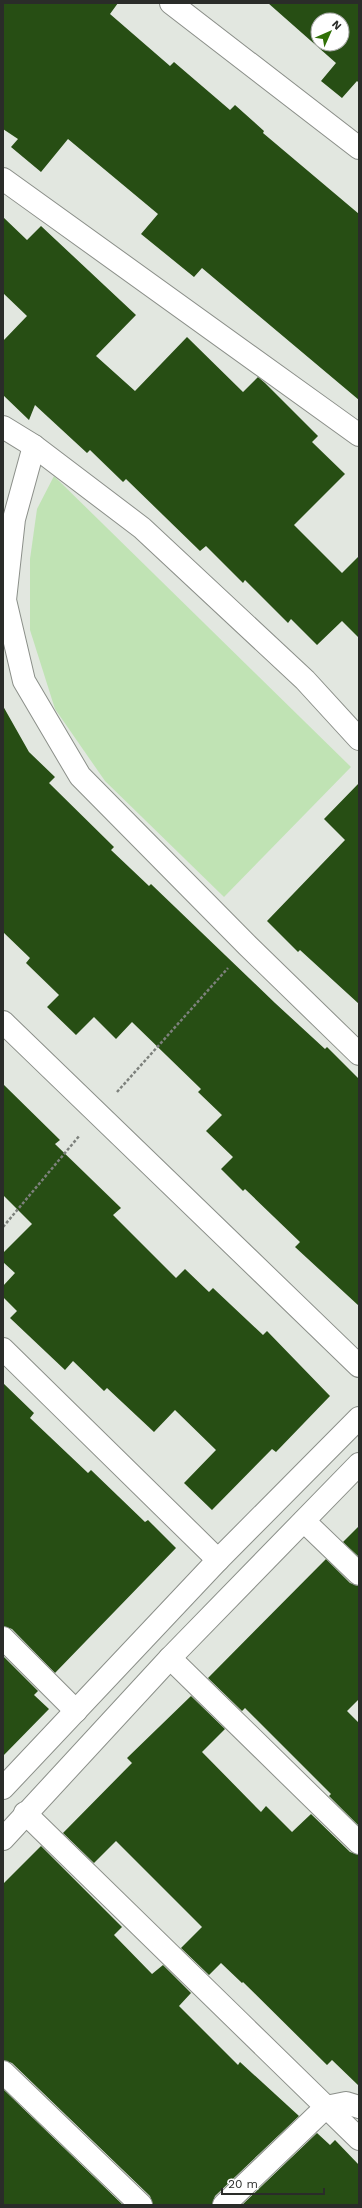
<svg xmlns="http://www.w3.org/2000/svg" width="362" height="2208" font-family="'Work Sans',sans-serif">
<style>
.green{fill:#c0e3b4}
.building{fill:#274e14;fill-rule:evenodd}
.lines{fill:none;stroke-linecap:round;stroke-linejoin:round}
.minor-casing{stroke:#8b8f89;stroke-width:24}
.path{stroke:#7d817c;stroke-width:2.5;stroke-dasharray:3 2;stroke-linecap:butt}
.minor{stroke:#fff;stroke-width:22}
</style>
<rect width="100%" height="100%" fill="#e2e7e0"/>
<polygon class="green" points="54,476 351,767 224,897 105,781 55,709 30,630 30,559 37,509"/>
<g class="building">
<polygon points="3,3 118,3 110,14 170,66 174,62 230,110 235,105 264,131 263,133 359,214 359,400 202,268 194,277 141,234 158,214 68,139 41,172 11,147 18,139 3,129"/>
<path d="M268,3h91v80l-2,-2 -15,17 -21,-17 15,-18zM318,20h24v24h-24z"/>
<polygon points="3,217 27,240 41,226 136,315 96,356 135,391 187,337 243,392 258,377 265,383 318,436 312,442 345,474 294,525 342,573 359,556 359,638 342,621 317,645 291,619 288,623 245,580 243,583 206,546 200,551 126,479 123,482 90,450 87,453 35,405 29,420 3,395 3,341 27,316 3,293"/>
<polygon points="3,706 29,752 55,777 49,783 114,847 111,850 149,886 151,884 275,1003 325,1049 327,1047 359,1079 359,1306 295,1247 300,1242 245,1189 243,1191 221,1169 233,1157 206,1131 222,1115 198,1092 201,1089 132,1022 116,1039 94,1017 76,1035 47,1007 59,995 26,963 30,958 3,932"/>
<polygon points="359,783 359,1004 300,950 298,952 267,921 345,840 324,819"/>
<polygon points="3,1084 60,1140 55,1144 121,1208 113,1215 176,1278 185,1269 209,1292 213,1288 263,1335 267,1331 330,1396 276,1452 272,1449 212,1510 184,1483 216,1450 175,1410 154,1432 107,1388 104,1391 73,1361 65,1370 10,1318 17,1311 3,1297 3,1286 15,1273 3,1262 3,1253 32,1224 3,1195"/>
<polygon points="3,1383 34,1413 30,1418 88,1473 91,1470 145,1522 148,1520 176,1548 55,1673 12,1629 3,1626"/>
<polygon points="359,1526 359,1557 343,1542"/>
<polygon points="326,1559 350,1583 359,1586 359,1699 347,1711 359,1723 359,1826 329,1796 331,1794 245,1708 242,1711 208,1678"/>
<polygon points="3,1656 38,1691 34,1695 49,1709 3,1756"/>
<polygon points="191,1696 225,1729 202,1752 261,1812 266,1806 292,1832 311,1814 350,1852 359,1855 359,2086 332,2060 327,2065 243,1982 242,1983 221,1963 209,1975 181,1948 202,1927 116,1841 94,1863 63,1833 132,1763 127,1758"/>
<polygon points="41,1846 122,1927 114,1935 152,1974 163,1965 191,1993 179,2006 238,2065 240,2062 299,2116 215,2196 212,2205 153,2205 150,2196 12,2063 3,2060 3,1884"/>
<polygon points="3,2089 123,2205 3,2205"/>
<polygon points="317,2133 330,2145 335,2140 359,2165 359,2205 242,2205"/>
</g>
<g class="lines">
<g class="minor-casing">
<g id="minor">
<polyline points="171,3 359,148"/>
<polyline points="3,179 359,435"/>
<polyline points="3,427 34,446 142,528 305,680 359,739"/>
<polyline points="34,446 14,519 5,600 24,681 80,776 248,946 359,1054"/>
<polyline points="3,1022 359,1366"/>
<polyline points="3,1349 218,1560"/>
<polyline points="304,1521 359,1574"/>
<polyline points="3,1638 76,1711"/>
<polyline points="170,1658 359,1843"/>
<polyline points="3,1788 218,1560 359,1418"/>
<polyline points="25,1813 359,2139"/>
<polyline points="3,1839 170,1658 359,1464"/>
<polyline points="3,2072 141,2205"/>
<polyline points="224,2205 326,2107 346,2103 359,2107"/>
</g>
</g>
<g class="path">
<polyline points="117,1092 228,968"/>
<polyline points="3,1227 80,1135"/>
</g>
<use href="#minor" class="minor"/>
</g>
<rect width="362" height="2208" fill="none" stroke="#2a2c29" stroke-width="8"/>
<g transform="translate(330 32) rotate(45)"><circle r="19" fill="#ffffff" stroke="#aaaba9"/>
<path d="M0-3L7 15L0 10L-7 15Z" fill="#307006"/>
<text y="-6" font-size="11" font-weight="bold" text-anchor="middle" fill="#2a2c29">N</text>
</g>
<path d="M222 2188v6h102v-6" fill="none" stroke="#2a2c29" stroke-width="2"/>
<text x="228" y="2188" font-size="12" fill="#2a2c29" stroke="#ffffff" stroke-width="3" paint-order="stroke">20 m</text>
</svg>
